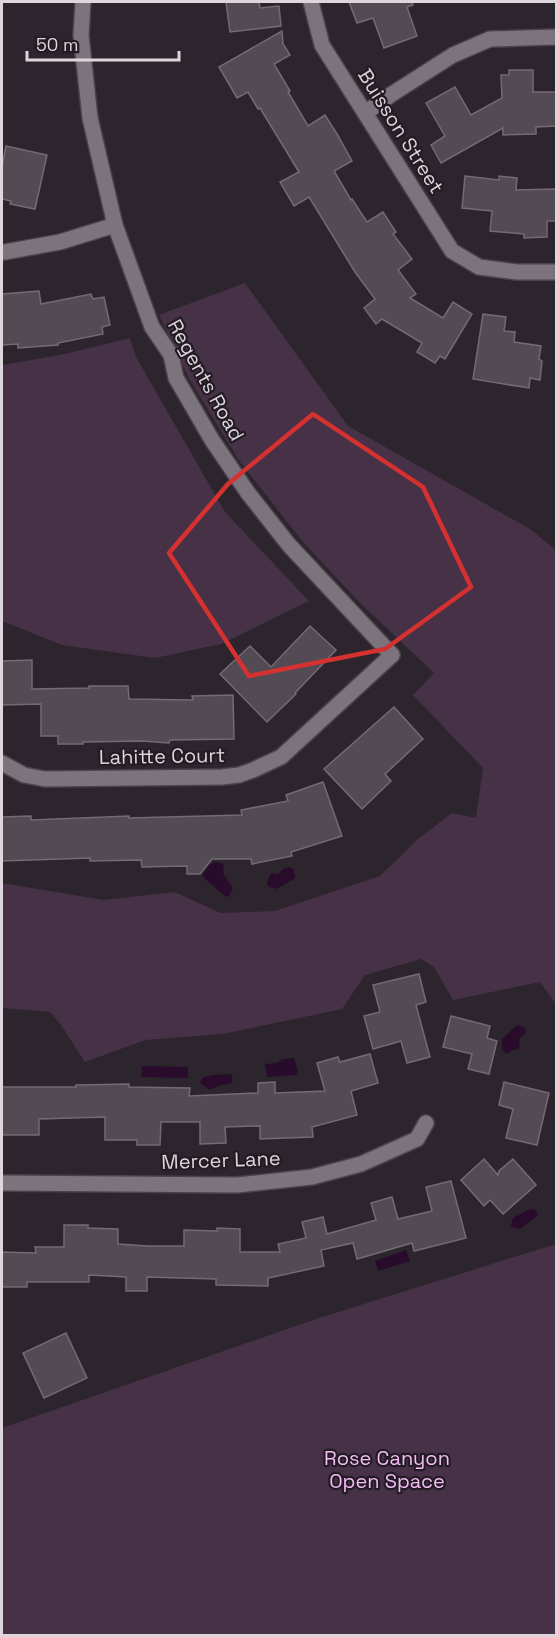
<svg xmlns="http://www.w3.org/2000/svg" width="558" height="1637" font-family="'Space Grotesk',sans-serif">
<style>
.green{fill:#463147}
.water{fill:#290c2b}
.building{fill:#534b53;stroke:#746a73;stroke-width:1.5}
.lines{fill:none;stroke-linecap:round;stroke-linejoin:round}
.minor-casing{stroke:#49424a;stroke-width:18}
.tertiary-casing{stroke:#49424a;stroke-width:18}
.minor{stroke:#7c737c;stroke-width:15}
.tertiary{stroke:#7c737c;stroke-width:15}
.marked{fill:none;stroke:#d63131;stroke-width:4.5;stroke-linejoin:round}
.labels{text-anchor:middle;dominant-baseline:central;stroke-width:4.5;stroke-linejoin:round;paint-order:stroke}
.street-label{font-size:20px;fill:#ddd7dd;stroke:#231c24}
.park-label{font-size:20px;fill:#f4bbf5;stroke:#231c24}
</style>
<rect width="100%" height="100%" fill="#2d252d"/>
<g class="green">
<polygon points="245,283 348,426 530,529 556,550 556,1004 540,982 453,1000 434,967 421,959 365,975 342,1009 223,1034 145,1040 85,1062 61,1025 50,1012 2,1008 2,883 103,900 175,892 220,913 275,911 380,876 418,839 452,813 476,818 483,768 413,695 434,673 360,603 303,542 240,462 188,377 159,315"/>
<polygon points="130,338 136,357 225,512 309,601 221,644 155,658 62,645 2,621 2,365 65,354"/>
<polygon points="556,1244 556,1635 2,1635 2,1428 319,1318"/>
</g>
<g class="water">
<path d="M216,862l7,1 1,12 9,13 -4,8 -3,1 -23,-20c1,-7 5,-13 13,-15z"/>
<polygon points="289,867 293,869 295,875 294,879 276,889 268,886 267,883 270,874 274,873 278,875 283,869"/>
<polygon points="517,1025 525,1028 526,1032 520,1038 519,1049 512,1050 507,1054 502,1050 502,1039"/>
<polygon points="294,1058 298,1071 296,1075 267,1077 265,1064 277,1063 282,1059"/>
<polygon points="142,1066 188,1067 188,1078 141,1077"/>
<polygon points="231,1074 233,1080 232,1083 218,1086 210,1090 200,1083 202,1078 212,1075"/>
<polygon points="534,1209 538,1213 536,1217 520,1229 510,1227 513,1218 528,1210"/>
<polygon points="406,1250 410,1261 378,1271 375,1261"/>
</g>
<g class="building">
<polygon points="226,2 259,2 260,8 279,6 281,26 230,32"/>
<polygon points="349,2 412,2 413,5 407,7 417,36 384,48 373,18 357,23"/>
<polygon points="282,31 283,44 290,55 274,64 290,91 288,92 308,126 325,115 337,134 352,161 334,171 351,200 352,199 367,222 383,212 396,232 393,234 412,259 398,270 416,294 410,298 443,318 453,302 472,314 445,359 440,356 435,363 417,352 422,343 382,319 376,324 364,308 375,299 355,272 309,197 294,206 280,182 299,172 260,108 258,109 248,92 237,98 219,67"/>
<polygon points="509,70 533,70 533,92 556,92 556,126 536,127 536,134 503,135 503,128 441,163 431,145 445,136 426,103 455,87 471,115 502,98 501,75 509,75"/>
<polygon points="6,146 47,155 35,209 10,204 11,201 2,199 2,167"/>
<polygon points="465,176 499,180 499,176 517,178 516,190 556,189 556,221 547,221 547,237 524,238 524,234 490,231 492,211 462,208"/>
<polygon points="39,291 41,304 91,294 93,299 104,297 110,325 102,327 103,334 58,343 58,345 18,348 18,344 2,345 2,294"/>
<polygon points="483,314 506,317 504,331 515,332 514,342 541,346 539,359 542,361 540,380 530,378 529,388 473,379"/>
<polygon points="310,626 336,650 295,693 296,694 267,722 220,674 250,646 271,667"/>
<polygon points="32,660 32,689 89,688 89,686 128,686 129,699 193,700 192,696 233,695 234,739 170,740 169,743 142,741 83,742 83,744 58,744 58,736 41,736 41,704 2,705 2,661"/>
<polygon points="394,707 423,739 385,774 391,781 362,809 324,769"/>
<polygon points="323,782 342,836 291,852 292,856 252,864 251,859 212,859 200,874 187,874 187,866 142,867 141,860 90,861 90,858 2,861 2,817 31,816 31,820 129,816 129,818 242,815 241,810 288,801 286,795"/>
<polygon points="419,974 426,1002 416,1005 430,1057 407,1063 401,1041 373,1049 364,1016 380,1012 373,985"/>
<polygon points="451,1016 490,1026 487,1038 497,1041 489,1074 468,1069 472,1054 443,1047"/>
<polygon points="370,1054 378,1083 351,1091 357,1115 312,1127 313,1137 260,1139 260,1126 225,1127 226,1143 200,1144 200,1122 161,1122 160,1145 137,1145 137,1140 105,1140 105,1117 39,1119 39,1135 2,1135 2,1087 76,1087 76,1085 129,1084 129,1087 190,1088 189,1096 258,1093 258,1083 275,1082 275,1093 325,1091 317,1063 338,1057 340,1062"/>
<polygon points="504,1082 549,1093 537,1145 506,1138 513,1109 499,1105"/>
<polygon points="484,1159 498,1175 499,1171 513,1159 536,1185 503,1214 490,1200 484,1206 461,1180"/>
<polygon points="451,1181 466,1238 414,1251 412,1243 357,1259 353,1243 330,1248 321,1250 324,1266 268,1278 268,1286 216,1285 216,1279 147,1277 147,1291 126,1291 126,1277 89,1275 89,1282 27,1282 27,1287 2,1287 2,1252 36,1253 35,1247 64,1247 64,1225 88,1225 88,1228 118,1229 118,1244 148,1246 184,1246 184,1230 217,1231 217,1228 240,1229 240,1252 280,1252 278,1244 306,1238 302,1222 323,1217 327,1234 376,1220 371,1203 392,1197 398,1219 432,1211 426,1187"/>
<polygon points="66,1333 87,1378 44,1398 23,1353"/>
</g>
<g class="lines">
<g class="minor-casing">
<g id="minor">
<polyline points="311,2 322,45 452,251 479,267 517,272 556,272"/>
<polyline points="365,113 392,94 453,55 490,39 556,37"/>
<polyline points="2,252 5,252 60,242 115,225"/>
<polyline points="2,763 24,775 45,779 222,777 239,775 253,770 281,757 392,655"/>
<polyline points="2,1183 237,1185 312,1177 361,1164 417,1139 426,1123"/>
</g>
</g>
<g class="tertiary-casing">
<polyline id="tertiary" points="83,2 81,35 90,118 115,225 152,327 171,355 176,378 212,440 248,493 289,545 392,655"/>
</g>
<use href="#minor" class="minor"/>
<use href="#tertiary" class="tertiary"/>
</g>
<path class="marked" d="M313,414l110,73 48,100 -86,62 -136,27 -80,-123 59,-69z"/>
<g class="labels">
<g class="street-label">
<text transform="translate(401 131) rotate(58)">Buisson Street</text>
<text transform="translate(206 380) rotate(61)">Regents Road</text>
<text transform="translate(162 756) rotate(-1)">Lahitte Court</text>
<text transform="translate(221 1160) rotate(-2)">Mercer Lane</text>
</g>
<g class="park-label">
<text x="387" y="1458">Rose Canyon<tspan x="387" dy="23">Open Space</tspan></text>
</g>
</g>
<rect width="558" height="1637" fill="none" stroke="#ddd7dd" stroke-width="6"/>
<path d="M27 51v9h152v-9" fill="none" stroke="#ddd7dd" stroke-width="3"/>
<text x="36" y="51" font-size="18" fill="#ddd7dd" stroke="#231c24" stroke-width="4.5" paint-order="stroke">50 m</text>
</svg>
